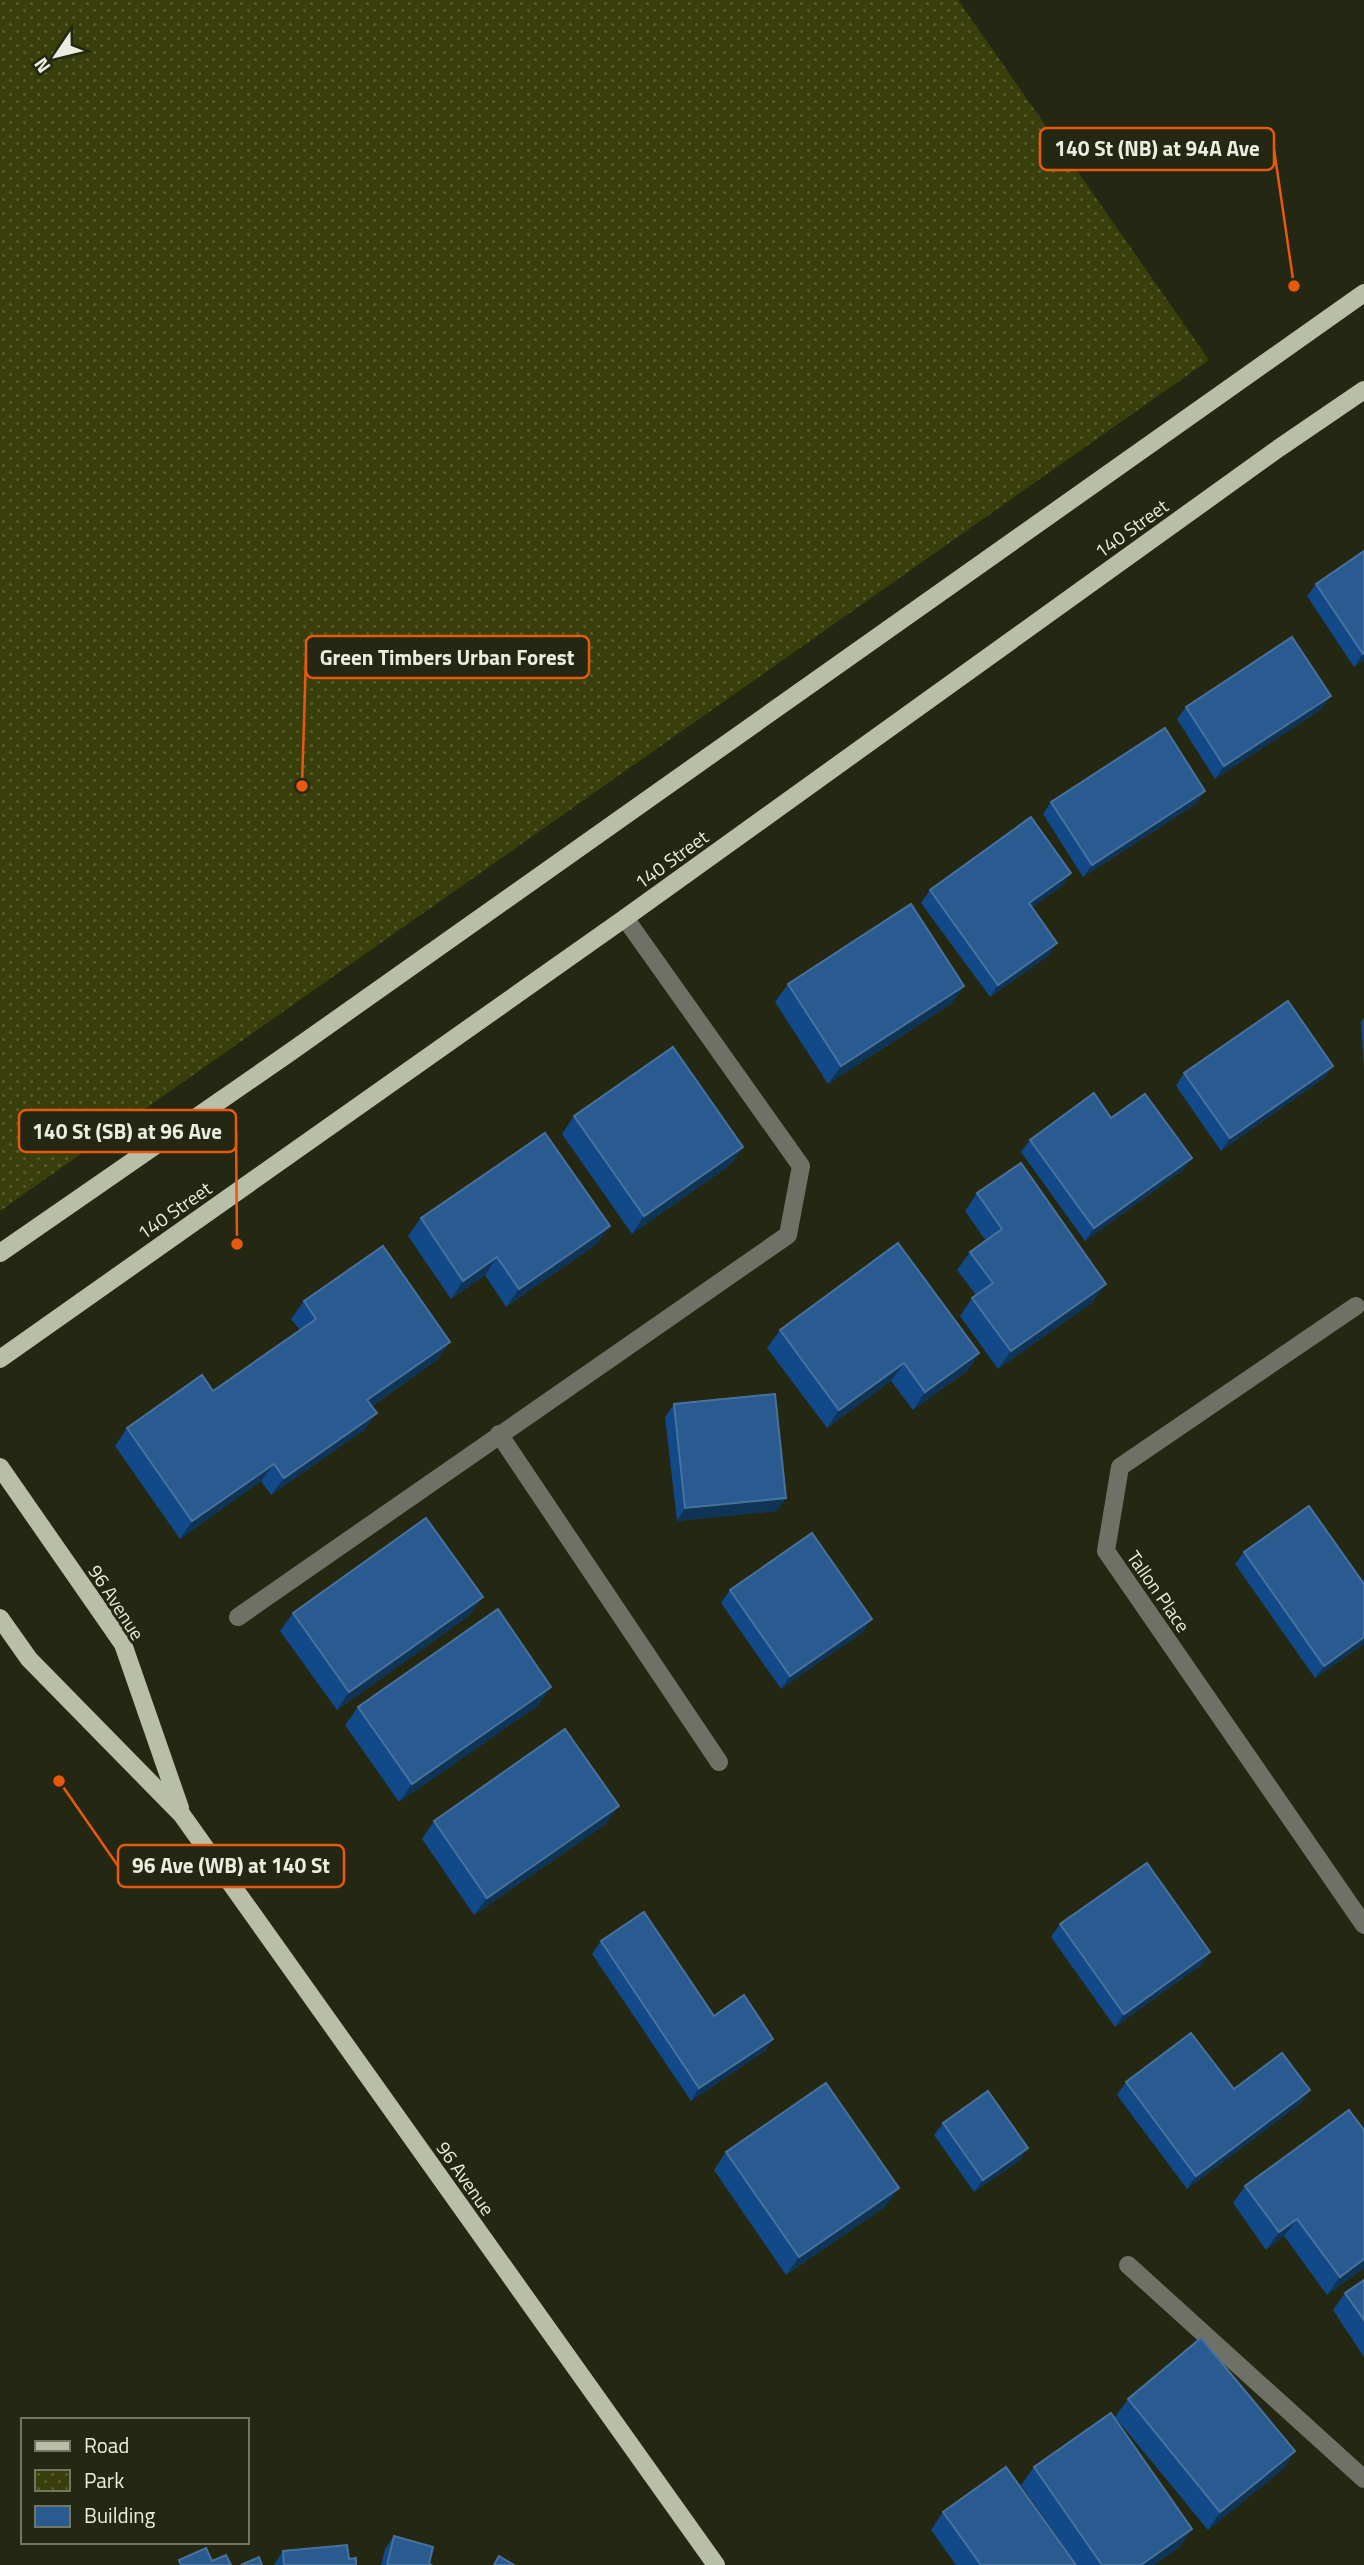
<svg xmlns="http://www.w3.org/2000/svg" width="1364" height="2565" font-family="'Titillium Web',sans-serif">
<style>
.park{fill:url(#park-dots)}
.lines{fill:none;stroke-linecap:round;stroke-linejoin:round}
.minor{stroke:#6f7166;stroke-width:18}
.major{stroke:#b9bea7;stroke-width:18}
.wall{fill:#124988}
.shaded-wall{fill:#103454}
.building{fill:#295b91;stroke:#48729d;stroke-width:2}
.labels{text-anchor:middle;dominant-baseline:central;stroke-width:6;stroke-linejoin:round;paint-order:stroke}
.street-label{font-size:19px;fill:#eaeddf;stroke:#242711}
.leader{fill:none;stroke:#e8590c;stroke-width:2.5}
.callout-dot{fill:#e8590c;stroke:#242711;stroke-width:2.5}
.callout{fill:#242711;stroke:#e8590c;stroke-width:2.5}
.callout-label{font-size:21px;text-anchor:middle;font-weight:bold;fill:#eaeddf}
</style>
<defs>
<pattern id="park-dots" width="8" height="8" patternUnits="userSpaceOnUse" patternTransform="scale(1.75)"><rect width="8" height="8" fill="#393f0a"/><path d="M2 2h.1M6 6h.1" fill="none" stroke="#565b2d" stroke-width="1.8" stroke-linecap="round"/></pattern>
</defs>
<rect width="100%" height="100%" fill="#242711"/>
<polygon class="park" points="0,0 958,0 1209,360 0,1211"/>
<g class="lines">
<g class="minor">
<polyline points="1356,1306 1120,1467 1106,1551 1364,1925"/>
<polyline points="499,1434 719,1762"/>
<polyline points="238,1617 788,1235 801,1166 625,918"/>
<polyline points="1128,2265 1364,2479"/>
</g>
<g class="major">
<polyline points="0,1253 289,1053 1364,293"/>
<polyline points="0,1359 625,918 1279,448 1364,390"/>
<polyline points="0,1467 123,1644 180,1808"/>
<polyline points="0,1618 29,1659 182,1815 716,2565"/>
</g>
</g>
<g class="wall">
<polygon points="1364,551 1364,660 1354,667 1307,596 1316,584"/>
<polygon points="1186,707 1322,709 1215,779 1177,719"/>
<polygon points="1205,791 1196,804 1083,877 1043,814 1051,802"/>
<polygon points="1071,873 1062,886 1032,907 1057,943 1048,956 990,997 921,903 930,890"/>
<polygon points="788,984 964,986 951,1004 828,1084 775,1002"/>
<polygon points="1364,1018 1364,1070 1361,1022"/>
<polygon points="1333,1066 1324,1078 1221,1151 1176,1086 1184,1073"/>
<polygon points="574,1116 743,1147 730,1165 632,1234 562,1134"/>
<polygon points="1111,1118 1183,1170 1085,1241 1021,1152 1030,1140"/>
<polygon points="977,1193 1093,1302 998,1369 960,1316 972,1298 976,1295 957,1270 970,1252 986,1241 965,1211"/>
<polygon points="421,1218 597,1244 506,1307 485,1275 451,1299 408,1236"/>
<polygon points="304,1301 450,1342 437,1360 372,1406 377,1413 364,1430 271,1495 261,1481 180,1539 115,1446 127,1428 213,1391 300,1330 291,1319"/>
<polygon points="780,1330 979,1353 967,1371 913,1410 891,1381 827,1428 767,1348"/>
<polygon points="674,1404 777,1511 677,1521 665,1417"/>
<polygon points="1244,1552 1364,1584 1364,1644 1315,1678 1235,1564"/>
<polygon points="730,1590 863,1632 781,1689 721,1603"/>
<polygon points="293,1613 470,1615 337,1710 280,1631"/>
<polygon points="539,1705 399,1802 345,1725 358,1707"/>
<polygon points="434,1821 606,1824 474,1915 422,1839"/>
<polygon points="1060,1924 1210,1952 1201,1965 1115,2027 1051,1937"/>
<polygon points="601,1941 714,2016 773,2039 765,2051 691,2101 592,1954"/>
<polygon points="1126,2082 1234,2089 1310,2090 1301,2103 1187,2189 1117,2095"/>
<polygon points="943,2123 1028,2148 1019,2161 974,2192 934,2135"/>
<polygon points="1364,2130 1364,2268 1327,2295 1284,2236 1266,2250 1233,2203 1245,2186"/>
<polygon points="726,2152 886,2206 786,2275 714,2170"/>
<polygon points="1364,2280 1364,2357 1333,2310 1345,2293"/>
<polygon points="1128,2399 1295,2451 1283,2469 1208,2530 1115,2417"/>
<polygon points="1034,2467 1180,2547 1154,2565 1077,2565 1021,2485"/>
<polygon points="943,2512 1076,2565 956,2565 931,2530"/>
<polygon points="394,2536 429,2564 432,2565 381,2565 385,2549"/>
<polygon points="283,2551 349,2559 356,2565 274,2565"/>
</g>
<g class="shaded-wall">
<polygon points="1364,653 1364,660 1354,667 1363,654"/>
<polygon points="1331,696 1322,709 1215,779 1224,766"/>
<polygon points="1205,791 1196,804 1083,877 1092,865"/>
<polygon points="1071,873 1062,886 1020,916 1029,903"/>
<polygon points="1057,943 1048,956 990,997 998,985"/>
<polygon points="964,986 951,1004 828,1084 841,1066"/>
<polygon points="1333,1066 1324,1078 1221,1151 1230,1138"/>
<polygon points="743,1147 730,1165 632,1234 644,1216"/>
<polygon points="1192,1158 1183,1170 1085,1241 1094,1228"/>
<polygon points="610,1226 597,1244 506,1307 519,1289"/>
<polygon points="497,1257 485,1275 451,1299 463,1281"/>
<polygon points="1106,1284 1093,1302 998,1369 1011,1351"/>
<polygon points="450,1342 437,1360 355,1417 367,1400"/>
<polygon points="979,1353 967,1371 913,1410 925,1392"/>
<polygon points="904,1363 891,1381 827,1428 839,1410"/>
<polygon points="377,1413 364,1430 271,1495 284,1478"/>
<polygon points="274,1464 261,1481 180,1539 192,1521"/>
<polygon points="786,1498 777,1511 677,1521 685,1508"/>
<polygon points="483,1597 470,1615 337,1710 349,1692"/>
<polygon points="872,1619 863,1632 781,1689 790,1676"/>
<polygon points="1364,1637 1364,1644 1315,1678 1324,1666"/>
<polygon points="551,1687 539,1705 399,1802 412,1784"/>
<polygon points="619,1806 606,1824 474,1915 487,1898"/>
<polygon points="1210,1952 1201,1965 1115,2027 1124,2014"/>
<polygon points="773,2039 765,2051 691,2101 699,2088"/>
<polygon points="1310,2090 1301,2103 1187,2189 1196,2176"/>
<polygon points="1028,2148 1019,2161 974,2192 983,2180"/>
<polygon points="899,2188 886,2206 786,2275 799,2257"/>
<polygon points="1297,2219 1284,2236 1266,2250 1279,2232"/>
<polygon points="1364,2259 1364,2268 1327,2295 1340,2277"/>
<polygon points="1295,2451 1283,2469 1208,2530 1220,2512"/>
<polygon points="1192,2529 1180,2547 1154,2565 1141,2565"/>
</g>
<g class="building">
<polygon points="1364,551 1364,653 1363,654 1316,584"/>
<polygon points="1292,637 1331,696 1224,766 1186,707"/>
<polygon points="1165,728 1205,791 1092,865 1051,802"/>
<polygon points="1031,817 1071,873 1029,903 1057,943 998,985 930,890"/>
<polygon points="911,904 964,986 841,1066 788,984"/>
<polygon points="1288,1001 1333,1066 1230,1138 1184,1073"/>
<polygon points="673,1047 743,1147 644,1216 574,1116"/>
<polygon points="1094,1093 1111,1118 1145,1094 1192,1158 1094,1228 1030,1140"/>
<polygon points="545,1133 610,1226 519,1289 497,1257 463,1281 421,1218"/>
<polygon points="1021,1163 1106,1284 1011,1351 972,1298 993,1283 970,1252 1002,1229 977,1193"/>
<polygon points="898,1243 979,1353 925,1392 904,1363 839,1410 780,1330"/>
<polygon points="383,1246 450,1342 367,1400 377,1413 284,1478 274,1464 192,1521 127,1428 202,1375 213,1391 316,1319 304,1301"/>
<polygon points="775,1394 786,1498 685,1508 674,1404"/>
<polygon points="1309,1506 1364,1584 1364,1637 1324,1666 1244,1552"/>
<polygon points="426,1518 483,1597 349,1692 293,1613"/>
<polygon points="812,1533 872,1619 790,1676 730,1590"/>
<polygon points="498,1609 551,1687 412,1784 358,1707"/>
<polygon points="565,1729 619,1806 487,1898 434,1821"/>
<polygon points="1147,1863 1210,1952 1124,2014 1060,1924"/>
<polygon points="644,1912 714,2016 744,1995 773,2039 699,2088 601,1941"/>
<polygon points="1191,2033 1234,2089 1282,2053 1310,2090 1196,2176 1126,2082"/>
<polygon points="826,2083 899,2188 799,2257 726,2152"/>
<polygon points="988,2091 1028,2148 983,2180 943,2123"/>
<polygon points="1349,2110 1364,2130 1364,2259 1340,2277 1297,2219 1279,2232 1245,2186"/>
<polygon points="1364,2280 1364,2320 1345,2293"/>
<polygon points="1201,2338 1295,2451 1220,2512 1128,2399"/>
<polygon points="1111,2413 1192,2529 1141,2565 1102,2565 1034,2467"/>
<polygon points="1006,2467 1076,2565 981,2565 943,2512"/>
<polygon points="394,2536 433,2547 429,2564 432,2565 387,2565"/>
<polygon points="347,2545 349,2559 356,2558 356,2565 284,2565 283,2551"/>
<polygon points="206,2548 212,2561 226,2555 231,2565 181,2565 179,2560"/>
<polygon points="499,2556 514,2565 494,2565"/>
<polygon points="259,2557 262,2565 241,2565"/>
</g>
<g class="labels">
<g class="street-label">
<text transform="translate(1131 528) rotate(-36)">140 Street</text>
<text transform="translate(671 859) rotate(-36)">140 Street</text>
<text transform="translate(174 1210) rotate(-35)">140 Street</text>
<text transform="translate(1159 1591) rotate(55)">Tallon Place</text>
<text transform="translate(117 1602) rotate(57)">96 Avenue</text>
<text transform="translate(466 2178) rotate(55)">96 Avenue</text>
</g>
</g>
<path class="leader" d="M1294 286L1274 149M302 786L306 657M237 1244L236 1131M59 1781L118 1866"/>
<g class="callout-dot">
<circle cx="1294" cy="286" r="7"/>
<circle cx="302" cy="786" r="7"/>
<circle cx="237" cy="1244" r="7"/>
<circle cx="59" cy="1781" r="7"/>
</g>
<g class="callout">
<rect x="1040" y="128" width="234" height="42" rx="7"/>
<rect x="306" y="636" width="283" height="42" rx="7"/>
<rect x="19" y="1110" width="217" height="42" rx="7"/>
<rect x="118" y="1845" width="226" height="42" rx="7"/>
</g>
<g class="callout-label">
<text x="1157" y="156">140 St (NB) at 94A Ave</text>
<text x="447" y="665">Green Timbers Urban Forest</text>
<text x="127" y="1139">140 St (SB) at 96 Ave</text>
<text x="231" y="1873">96 Ave (WB) at 140 St</text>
</g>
<rect x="21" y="2418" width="228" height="126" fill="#242711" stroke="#737663" stroke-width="2"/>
<rect x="35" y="2441" width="35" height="10" fill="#b9bea7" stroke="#737663" stroke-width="2"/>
<text x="84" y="2453" font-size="21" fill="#eaeddf">Road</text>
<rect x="35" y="2470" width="35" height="21" fill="url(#park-dots)" stroke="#737663" stroke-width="2"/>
<text x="84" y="2488" font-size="21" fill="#eaeddf">Park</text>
<rect x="35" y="2506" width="35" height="21" fill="#295b91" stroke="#737663" stroke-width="2"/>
<text x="84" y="2523" font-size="21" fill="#eaeddf">Building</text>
<g transform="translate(56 56) rotate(235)" stroke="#242711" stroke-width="5" paint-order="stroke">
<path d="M0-5L12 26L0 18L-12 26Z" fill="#eaeddf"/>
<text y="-10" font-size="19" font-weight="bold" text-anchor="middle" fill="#eaeddf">N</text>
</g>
</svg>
